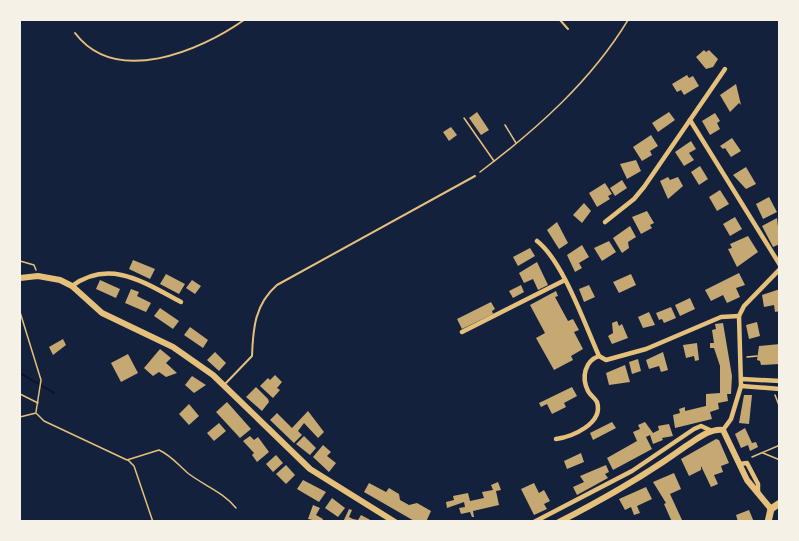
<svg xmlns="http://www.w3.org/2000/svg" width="799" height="541" font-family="'Noto Serif',serif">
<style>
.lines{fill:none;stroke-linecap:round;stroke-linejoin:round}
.stream{stroke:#0b132b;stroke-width:2}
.building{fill:#c6a872}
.path{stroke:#e5c07b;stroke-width:1.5}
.service{stroke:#e5c07b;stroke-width:2}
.minor{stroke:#e5c07b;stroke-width:4.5}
.tertiary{stroke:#e5c07b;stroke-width:6}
.secondary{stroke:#e5c07b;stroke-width:7}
</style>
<rect width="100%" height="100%" fill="#14213d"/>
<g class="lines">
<polyline class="stream" points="20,373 54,393"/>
</g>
<g class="building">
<polygon points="704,50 706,52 709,50 718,59 713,67 706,69 696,57"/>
<polygon points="687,75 689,78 693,76 699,86 684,95 681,90 677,92 672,84"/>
<polygon points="736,84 741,105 739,103 730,112 720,95"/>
<polygon points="477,112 489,130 481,135 469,118"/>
<polygon points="669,112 675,120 658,132 652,123"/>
<polygon points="715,113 720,121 717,123 720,129 710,135 702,121"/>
<polygon points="451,127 457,135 449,141 443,132"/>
<polygon points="651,135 658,146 650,151 652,155 642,161 633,147"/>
<polygon points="732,138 741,151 731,157 725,148 723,149 720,146"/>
<polygon points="691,141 696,149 689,153 694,160 684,166 675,152"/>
<polygon points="636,160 641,171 627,179 620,164"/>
<polygon points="700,166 708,179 699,185 691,172"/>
<polygon points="746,167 756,184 746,189 733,175"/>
<polygon points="668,177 670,180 678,177 683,186 668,199 660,181"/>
<polygon points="622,180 627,188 615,196 610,188"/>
<polygon points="605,183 612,194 608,196 610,199 597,207 589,193"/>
<polygon points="720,190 729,204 717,211 709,197"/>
<polygon points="769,197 777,212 763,219 756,204"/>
<polygon points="584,203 591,211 582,223 573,215"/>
<polygon points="647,211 654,223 650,225 652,228 641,234 632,217"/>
<polygon points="735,217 742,229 730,236 723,224"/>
<polygon points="777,218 780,244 773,247 762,226"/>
<polygon points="557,222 568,243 559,249 547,230"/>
<polygon points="630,226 636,237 628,242 629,248 622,253 613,238"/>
<polygon points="748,236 758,252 737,267 728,249 732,248 730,244"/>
<polygon points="609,241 616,252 602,261 594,248"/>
<polygon points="582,245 589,257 579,263 582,268 575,272 567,255"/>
<polygon points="530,248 535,256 518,266 513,257"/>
<polygon points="133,260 155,269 150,279 129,269"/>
<polygon points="537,262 548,285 538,290 533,279 524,283 519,273"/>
<polygon points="739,273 745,285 736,288 740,297 727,303 723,295 711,301 705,290"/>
<polygon points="166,274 185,284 179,294 160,284"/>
<polygon points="631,274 636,285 619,293 613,282"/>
<polygon points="100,280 120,289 116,298 96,289"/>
<polygon points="192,280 201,286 195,294 186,288"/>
<polygon points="521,285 524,292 513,298 509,291"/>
<polygon points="589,285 595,297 584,302 579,289"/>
<polygon points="131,289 139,292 137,296 151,303 146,312 125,303"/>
<polygon points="780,289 780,311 775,312 774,305 764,307 762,295"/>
<polygon points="556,291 558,296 555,297 568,321 573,319 579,330 574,332 583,349 571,356 573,360 554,370 536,338 545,333 530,305"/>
<polygon points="690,298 695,309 680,316 675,305"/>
<polygon points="491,302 495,309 492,311 493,314 462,329 457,319"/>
<polygon points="671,307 676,318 664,323 662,319 659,320 656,313"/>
<polygon points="160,308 179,321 173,329 154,316"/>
<polygon points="649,312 655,325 643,328 638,317"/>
<polygon points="617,321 619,326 622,324 628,338 612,344 608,336 613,333 612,323"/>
<polygon points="757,322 760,336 749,339 746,325"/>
<polygon points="723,323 732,376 731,394 727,394 728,401 718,403 719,409 710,412 712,419 675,428 673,415 680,413 679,409 685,407 685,411 706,406 706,394 720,393 720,366 714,348 710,348 710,343 714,343 712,330 716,329 715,324"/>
<polygon points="190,327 208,340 203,348 184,335"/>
<polygon points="63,339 66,345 53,355 49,347"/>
<polygon points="697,343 699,360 695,361 694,356 686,358 683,345"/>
<polygon points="780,344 780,364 761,365 760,361 757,360 759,346"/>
<polygon points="160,349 171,358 166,363 177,373 166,377 159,372 153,376 144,368"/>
<polygon points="215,352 226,363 219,371 207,360"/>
<polygon points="663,352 668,370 661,372 659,366 649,369 646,360"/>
<polygon points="128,354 138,373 121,382 111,363"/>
<polygon points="638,359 641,371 632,374 629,362"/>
<polygon points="625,365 630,382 609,385 606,373"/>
<polygon points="275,375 282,382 277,388 280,390 273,398 260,386 268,378 270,380"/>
<polygon points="192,376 206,385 194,393 185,385"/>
<polygon points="256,387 268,399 269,402 262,411 246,397"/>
<polygon points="572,387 577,396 564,403 566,407 552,414 547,404 541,407 539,403"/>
<polygon points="744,395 752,395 749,424 739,423"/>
<polygon points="227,402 251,429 240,438 216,412"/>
<polygon points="189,404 199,416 189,425 179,414"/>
<polygon points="308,411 324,432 318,438 304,423 298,431 302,435 294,443 270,420 277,413 292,428"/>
<polygon points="612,422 616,428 593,440 590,433"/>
<polygon points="645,422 653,433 659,430 658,426 669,424 673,436 662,438 663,440 653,444 650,435 646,437 652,449 613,470 607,458 637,441 633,432 640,429 638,425"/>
<polygon points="219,423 226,431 214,441 207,433"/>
<polygon points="745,428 752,443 756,442 758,447 750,451 748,445 741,448 735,434"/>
<polygon points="250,436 254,440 258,437 269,452 257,462 252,455 254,453 243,441"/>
<polygon points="304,436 316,448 310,455 296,444"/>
<polygon points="716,439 719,440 729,463 721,466 723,472 714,475 718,484 711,487 701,466 701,470 689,476 681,459"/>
<polygon points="323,445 331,452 327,456 336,463 329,472 313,457"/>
<polygon points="581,453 584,462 567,469 564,461"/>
<polygon points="276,455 283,463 273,472 266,464"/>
<polygon points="286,465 295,475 286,484 276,474"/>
<polygon points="606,465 609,472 605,474 608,478 577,495 573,487 584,482 580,476"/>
<polygon points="674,473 681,489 670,494 682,520 680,522 672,522 664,504 666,503 653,482"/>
<polygon points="303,480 326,492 319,502 297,489"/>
<polygon points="498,482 501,490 496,491 499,505 473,511 474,517 472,517 470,512 461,514 459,508 465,507 464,502 447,508 446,502 454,500 453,496 468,493 470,501 484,498 482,492 493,490 491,485"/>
<polygon points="369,483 386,492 389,488 399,494 400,500 409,505 417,503 431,511 426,522 416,522 364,492"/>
<polygon points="534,483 539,493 544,490 550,501 544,504 547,509 534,515 521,489"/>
<polygon points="646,487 652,499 637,506 640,513 634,515 631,507 625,510 619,499"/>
<polygon points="332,498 345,508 338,517 325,508"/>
<polygon points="313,505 320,508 316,515 323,519 322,522 308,519"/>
<polygon points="349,509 352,510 349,517 353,519 358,520 361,515 374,522 343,522"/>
<polygon points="749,510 754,522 738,522 736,515"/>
</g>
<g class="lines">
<g class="path">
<polyline points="464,118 494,161"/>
<polyline points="505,125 516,143"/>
<path d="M480,172c57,-43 111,-91 148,-152"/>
<polyline points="20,261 34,265 36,270"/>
<polyline points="20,312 41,380 36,412"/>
<polyline points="747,357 757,356"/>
<polyline points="20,394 38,403"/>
<polyline points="775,395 780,408"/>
<path d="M20,417l16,-4 8,8 83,39 32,-10c13,6 20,16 30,24 16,12 34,18 47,34"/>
<polyline points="763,453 780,460"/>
<polyline points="752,457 780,445"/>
<polyline points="128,460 134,466 153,522"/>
</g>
<g class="service">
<polyline points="560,20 568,29"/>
<path d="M75,33c41,54 125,18 169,-13"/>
<path d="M224,385l28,-29c1,-28 3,-52 25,-71l198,-109"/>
</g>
<g class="minor">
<polyline points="690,120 780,265"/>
<polyline points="605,222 634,199 644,187 725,69"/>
<path d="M537,241c26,20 48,84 62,115"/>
<path d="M72,286c38,-28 73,-3 109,16"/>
<polyline points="462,332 565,280"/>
<polyline points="742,379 780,381"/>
<polyline points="741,386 780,389"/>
<polyline points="723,430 731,419 741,386 739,316 744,306 780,269"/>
<path d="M556,439c15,-2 48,-15 41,-37 -2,-4 -7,-7 -9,-11 -7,-14 -3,-30 11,-35l7,4 40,-11 75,-32 18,-1"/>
<polyline points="740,464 747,463 758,484 758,494"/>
<polyline points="534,522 632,471 694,429 701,426 712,431"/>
</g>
<g class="tertiary">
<polyline points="20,278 38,276 60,280 72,286 102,313 173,347 213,375 310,469 395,522"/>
<path d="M559,522c45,-23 87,-47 127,-76 11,-7 24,-18 37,-16l24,50 24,29"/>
</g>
<polyline class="secondary" points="768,522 771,509 780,503"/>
</g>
<rect width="799" height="541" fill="none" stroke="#f6f1e7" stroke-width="42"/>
</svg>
